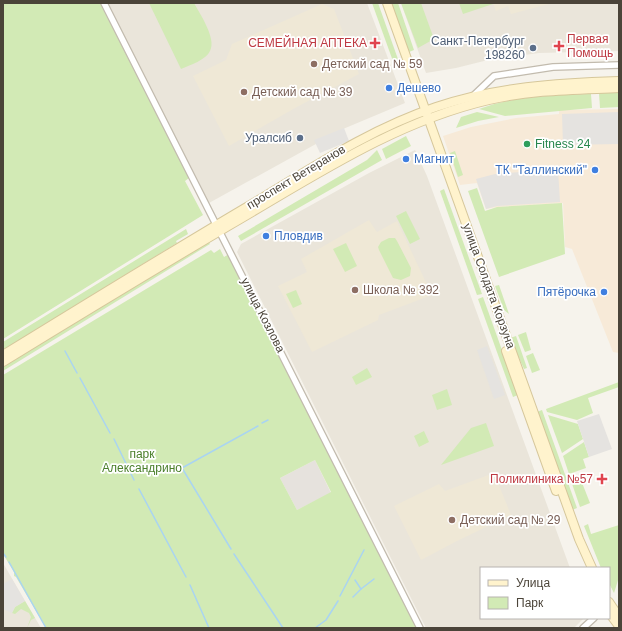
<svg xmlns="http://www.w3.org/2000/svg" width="622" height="631" font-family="Arial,sans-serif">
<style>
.residential{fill:#eae5da}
.commercial{fill:#f7ead8}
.industrial{fill:#e6e2dd}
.education{fill:#efe8d6}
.green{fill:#d2eab5;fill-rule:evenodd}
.parking{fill:#e5e3e0}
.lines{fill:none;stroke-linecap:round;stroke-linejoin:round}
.stream{stroke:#a9d4f2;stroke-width:1.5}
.street-casing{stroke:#c2bbae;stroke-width:8}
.secondary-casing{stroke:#d6c79b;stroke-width:10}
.street{stroke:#fff;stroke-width:5.5}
.secondary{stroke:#fff3cd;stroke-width:8}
.health-dot{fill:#e0444e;stroke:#fff;stroke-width:1.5}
.service-dot{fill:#5c6f8a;stroke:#fff;stroke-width:1.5}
.education-dot{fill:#8d6e63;stroke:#fff;stroke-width:1.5}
.shop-dot{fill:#3f7fe0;stroke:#fff;stroke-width:1.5}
.leisure-dot{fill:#2e9e5b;stroke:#fff;stroke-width:1.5}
.labels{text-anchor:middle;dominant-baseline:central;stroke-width:3.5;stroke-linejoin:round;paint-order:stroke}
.health-label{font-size:12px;fill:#be3a42;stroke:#fff;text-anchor:end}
.service-label{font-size:12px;fill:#4e5e75;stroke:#fff;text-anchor:end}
.education-label{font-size:12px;fill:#785e54;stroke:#fff;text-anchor:start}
.shop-label{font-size:12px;fill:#366cbe;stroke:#fff;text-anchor:start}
.leisure-label{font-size:12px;fill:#27864d;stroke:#fff;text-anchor:start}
.street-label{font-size:12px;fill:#4b4439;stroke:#fff}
.park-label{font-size:12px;fill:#4a7f2a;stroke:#fff}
</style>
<rect width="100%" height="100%" fill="#f6f3ec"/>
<g class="residential">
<polygon points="107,3 367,3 405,103 343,129 209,203"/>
<polygon points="401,3 619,3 619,51 539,53 488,60 456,68 426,73"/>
<polygon points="415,150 427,176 570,568 481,568 481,618 584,618 574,628 426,628 237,252 241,244 369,173"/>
<polygon points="3,563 25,601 41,628 3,628"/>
</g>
<polygon class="commercial" points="619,109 619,353 613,352 572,249 565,247 563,203 497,207 486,209 477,183 460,185 443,136 471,127 516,118 559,114 559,110"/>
<polygon class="industrial" points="315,460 331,493 297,510 280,478"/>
<g class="education">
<polygon points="493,3 549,3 549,4 511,14 508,6 496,11"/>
<polygon points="322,4 334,9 359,74 295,108 229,146 193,76 226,60 232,44"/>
<polygon points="369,220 377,232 397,221 432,295 379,315 378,320 312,352 278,286 307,272 301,259"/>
<polygon points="494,473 511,515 457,541 421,560 394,506 439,484 445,491"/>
</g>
<g class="green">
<polygon points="3,3 100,3 189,178 185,181 203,215 3,339"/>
<path d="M149,3h45c6,11 23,36 16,48 -4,9 -20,14 -29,18z"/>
<polygon points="372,3 378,3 399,62 394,64"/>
<polygon points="391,3 398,3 414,50 409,52"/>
<polygon points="401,3 421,3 434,39 418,48"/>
<polygon points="459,3 492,3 493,4 463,14"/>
<polygon points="599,93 619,93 619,107 600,108"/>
<path d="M591,94l1,14 -87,8 -26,-7c35,-13 75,-14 112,-15z"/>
<polygon points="477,112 499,117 478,121 456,128 461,117"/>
<polygon points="406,136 411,146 386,159 382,149"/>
<polygon points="377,150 382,160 241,241 238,236 367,160"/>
<polygon points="455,151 463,175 458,177 450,153"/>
<polygon points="477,188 485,211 497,207 562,203 565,254 499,277 468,191"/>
<polygon points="444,189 482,294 477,295 440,191"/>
<polygon points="406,211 420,239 410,244 396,216"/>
<polygon points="186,229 188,234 176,241 177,243 3,350 3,342"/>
<polygon points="389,238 395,238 397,241 411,268 410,276 401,280 393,278 379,250 378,247 381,242"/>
<polygon points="208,241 210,244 3,371 3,366"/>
<polygon points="346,243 357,266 345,272 333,249"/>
<path d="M220,249l4,8 5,-3 188,374h-371l-30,-51 -2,-1v-4l-11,-18v-179l208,-125 3,3zM315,460l16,32 -34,18 -17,-32z"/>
<polygon points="499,285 509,314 504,310 495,286"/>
<polygon points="296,290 302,304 293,308 286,294"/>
<polygon points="483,297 518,395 513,397 478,299"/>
<polygon points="526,332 531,350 525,352 518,335"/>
<polygon points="516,336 527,368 524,369 510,338"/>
<polygon points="533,353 540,370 532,373 526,356"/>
<polygon points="367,368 372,377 356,385 352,377"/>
<polygon points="619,382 619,387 588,398 593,413 577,420 547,412 546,409"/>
<polygon points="447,389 452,405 437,410 432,395"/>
<polygon points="542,410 577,508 572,510 537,412"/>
<polygon points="548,415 578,424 583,439 562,453"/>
<polygon points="486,423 494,446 441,465 471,428"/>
<polygon points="424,431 429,442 419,447 414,436"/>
<polygon points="584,442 589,457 583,459 586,468 569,474 563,456"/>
<polygon points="579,475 590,503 580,507 570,478"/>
<polygon points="588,524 591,534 619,525 619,577 614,593 609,583 609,568 601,568 584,526"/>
<polygon points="25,601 35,618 31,620 27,628 31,617 29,613 21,609 15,614 12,613 15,607"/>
</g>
<g class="parking">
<polygon points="619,112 619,144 563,145 562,114"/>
<polygon points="344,128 349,141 320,153 314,140"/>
<polygon points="558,169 560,202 497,206 486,209 476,179 495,174"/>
<polygon points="487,346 505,395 494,399 477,350"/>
<polygon points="599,414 612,449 589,457 577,421"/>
<polygon points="12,579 25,601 15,607 12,613 3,609 5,605 3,604 3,584"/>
</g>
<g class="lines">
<g class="stream">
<polyline points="65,351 77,373"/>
<polyline points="80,378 110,433"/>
<polyline points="262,423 268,420"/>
<polyline points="114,439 134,480"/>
<polyline points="139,489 186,577"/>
<polyline points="231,549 182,468 258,426"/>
<polyline points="3,553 6,557"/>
<polyline points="234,554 283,628"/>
<polyline points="9,562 46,628"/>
<polyline points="355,580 361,589 374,579"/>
<polyline points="190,585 209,628"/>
<polyline points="340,596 364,550"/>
<polyline points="353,597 361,589"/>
<polyline points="315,628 326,620 338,601"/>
</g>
<g class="street-casing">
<g id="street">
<polyline points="104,3 420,628"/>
<polyline points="473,96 494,76 553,67 619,65"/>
<polyline points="583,628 594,618"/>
</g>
</g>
<g class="secondary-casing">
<g id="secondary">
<polyline points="387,3 579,539 592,568"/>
<polyline points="506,351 556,491"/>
<path d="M3,355c86,-53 172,-106 259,-157 56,-34 111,-70 174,-91 59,-20 121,-24 183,-26"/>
<path d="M3,362c75,-46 151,-92 227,-137 83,-48 164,-103 259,-125 42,-10 87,-10 130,-12"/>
<polyline points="609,602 619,617"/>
<polyline points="610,614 619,626"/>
</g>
</g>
<use href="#street" class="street"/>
<use href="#secondary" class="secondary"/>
</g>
<g class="health-dot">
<path d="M373 37h4v4h4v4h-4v4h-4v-4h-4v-4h4z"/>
<path d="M557 40h4v4h4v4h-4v4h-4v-4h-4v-4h4z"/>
<path d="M600 473h4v4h4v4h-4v4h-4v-4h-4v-4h4z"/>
</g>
<g class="service-dot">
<circle cx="533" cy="48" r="4"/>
<circle cx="300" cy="138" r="4"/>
</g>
<g class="education-dot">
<circle cx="314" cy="64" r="4"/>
<circle cx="244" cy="92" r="4"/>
<circle cx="355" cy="290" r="4"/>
<circle cx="452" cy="520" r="4"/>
</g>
<g class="shop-dot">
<circle cx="389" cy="88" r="4"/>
<circle cx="406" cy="159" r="4"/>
<circle cx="595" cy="170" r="4"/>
<circle cx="266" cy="236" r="4"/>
<circle cx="604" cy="292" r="4"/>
</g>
<circle class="leisure-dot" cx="527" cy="144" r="4"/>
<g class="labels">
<g class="health-label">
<text x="567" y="39" text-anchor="start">Первая<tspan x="567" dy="14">Помощь</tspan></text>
<text x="367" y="43">СЕМЕЙНАЯ АПТЕКА</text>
<text x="593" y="479">Поликлиника №57</text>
</g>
<g class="service-label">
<text x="525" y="41">Санкт-Петербург<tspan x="525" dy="14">198260</tspan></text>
<text x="292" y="138">Уралсиб</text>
</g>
<g class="education-label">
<text x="322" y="64">Детский сад № 59</text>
<text x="252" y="92">Детский сад № 39</text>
<text x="363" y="290">Школа № 392</text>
<text x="460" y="520">Детский сад № 29</text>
</g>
<g class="shop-label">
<text x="397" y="88">Дешево</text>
<text x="414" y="159">Магнит</text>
<text x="587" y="170" text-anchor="end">ТК "Таллинский"</text>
<text x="274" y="236">Пловдив</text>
<text x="596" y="292" text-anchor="end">Пятёрочка</text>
</g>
<g class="leisure-label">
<text x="535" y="144">Fitness 24</text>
</g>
<g class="street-label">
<text transform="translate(296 177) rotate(-31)">проспект Ветеранов</text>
<text transform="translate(489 286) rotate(70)">улица Солдата Корзуна</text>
<text transform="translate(263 315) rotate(63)">улица Козлова</text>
</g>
<g class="park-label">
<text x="142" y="454">парк<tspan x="142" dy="14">Александрино</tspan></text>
</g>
</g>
<rect width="622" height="631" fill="none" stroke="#4b4439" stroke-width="8"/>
<rect x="480" y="567" width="130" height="52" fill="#ffffff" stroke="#b7b4b0"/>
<rect x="488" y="580" width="20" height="6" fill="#fff3cd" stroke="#b7b4b0"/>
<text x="516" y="587" font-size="12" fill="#4b4439">Улица</text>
<rect x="488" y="597" width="20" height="12" fill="#d2eab5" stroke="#b7b4b0"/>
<text x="516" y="607" font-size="12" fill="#4b4439">Парк</text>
</svg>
